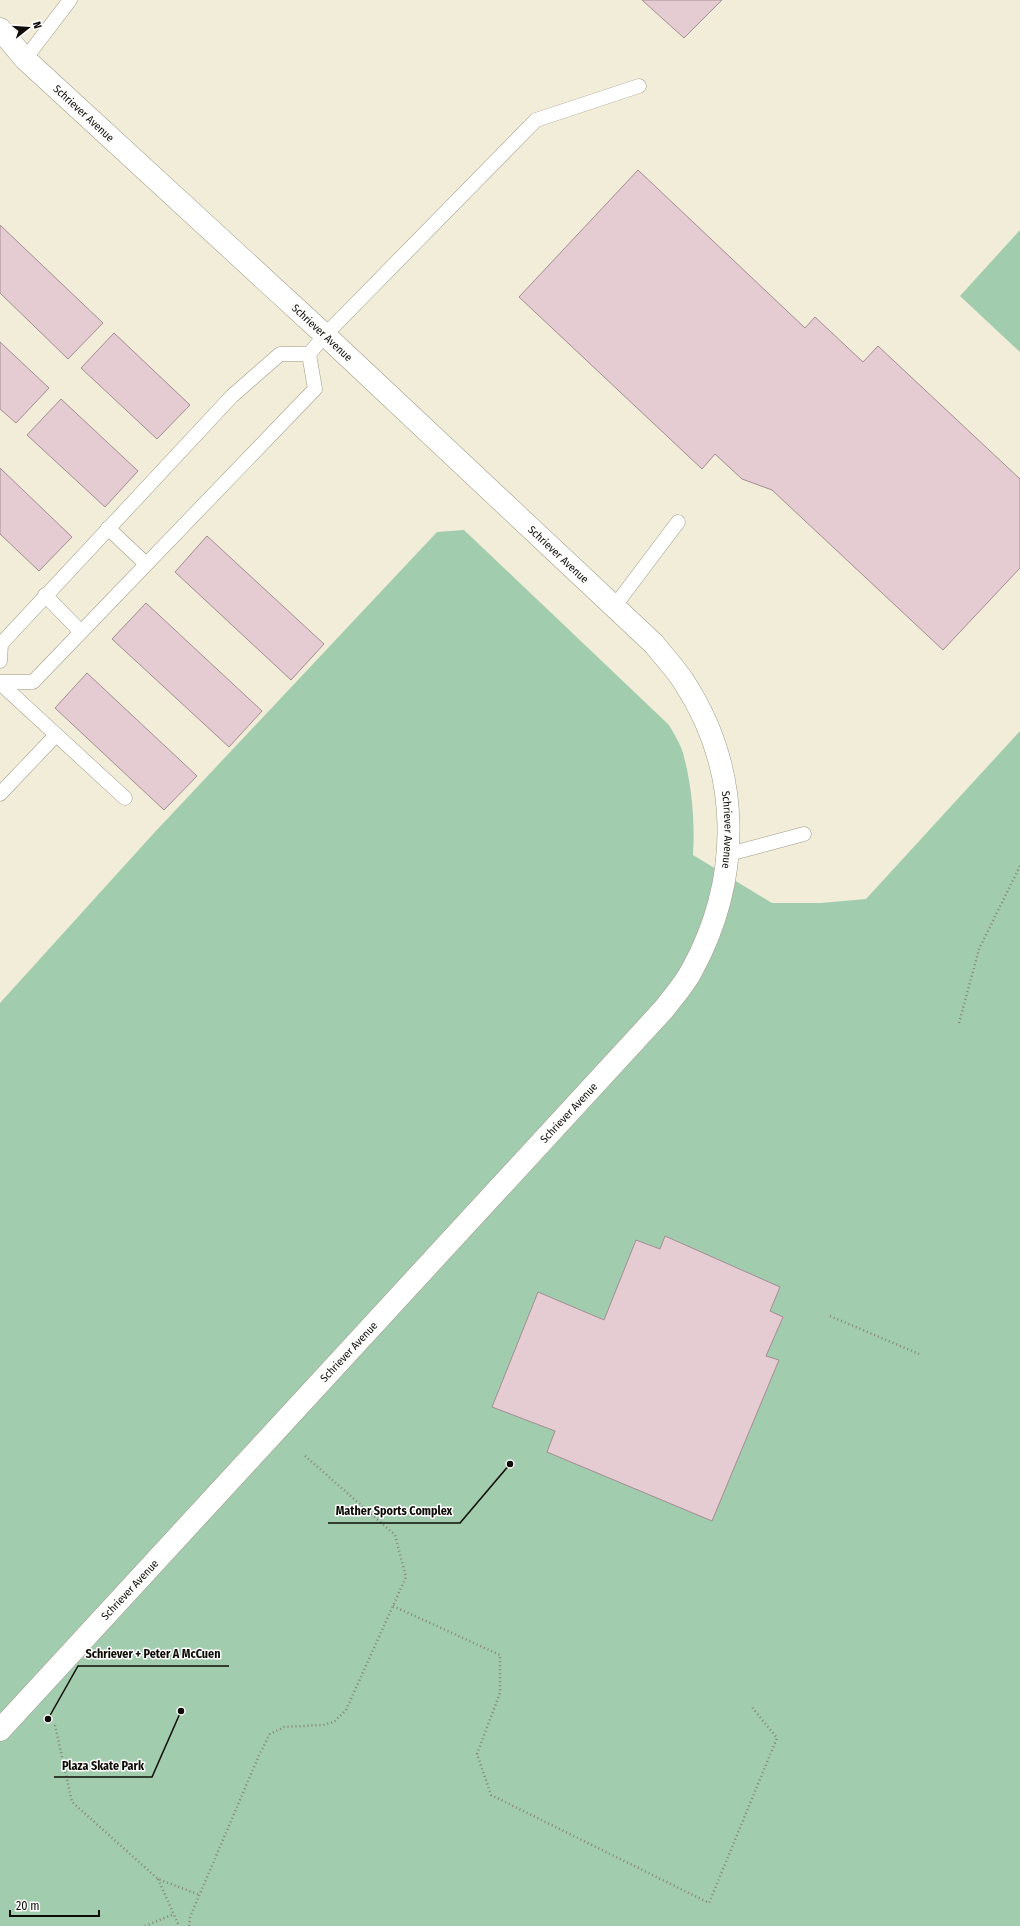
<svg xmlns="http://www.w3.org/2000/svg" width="1020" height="1926" font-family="'Fira Sans Condensed',sans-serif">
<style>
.green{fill:#a2ccae}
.building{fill:#e4ccd2;stroke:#a38d93}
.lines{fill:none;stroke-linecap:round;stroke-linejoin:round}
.service-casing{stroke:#9e9a87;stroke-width:15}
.tertiary-casing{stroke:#9e9a87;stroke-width:23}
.path{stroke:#878376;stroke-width:2.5;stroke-dasharray:1 3;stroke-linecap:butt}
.service{stroke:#fff;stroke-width:14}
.tertiary{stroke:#fff;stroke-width:22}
.labels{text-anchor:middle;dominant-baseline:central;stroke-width:3;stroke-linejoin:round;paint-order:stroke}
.street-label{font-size:11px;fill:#0e0c06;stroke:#fff}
.leader{fill:none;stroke:#0e0c06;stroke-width:1.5}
.callout-dot{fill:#0e0c06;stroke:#fff;stroke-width:1.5}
.callout-label{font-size:12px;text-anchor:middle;font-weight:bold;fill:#0e0c06;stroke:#fff;stroke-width:3;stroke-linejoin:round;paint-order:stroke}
</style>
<rect width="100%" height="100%" fill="#f1edd8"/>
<g class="green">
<polygon points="1020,230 1020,352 960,296"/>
<path d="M464,530l205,195c5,9 11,18 14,28 9,33 12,68 10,102l79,48h49l45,-4 154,-168v1195h-1020v-923l154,-170 283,-301z"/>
</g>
<g class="building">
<polygon points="642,0 722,0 684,38"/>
<polygon points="638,170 805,328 815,317 863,362 878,346 1020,479 1020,568 943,650 772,490 742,479 715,454 702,469 519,297"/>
<polygon points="0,225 103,323 68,359 0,293"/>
<polygon points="114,333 190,405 157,439 81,368"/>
<polygon points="0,342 49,388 16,423 0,409"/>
<polygon points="61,399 138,471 105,507 27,435"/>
<polygon points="0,468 72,537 39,571 0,534"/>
<polygon points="207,536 324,644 291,680 175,572"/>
<polygon points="146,603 262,711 229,747 112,639"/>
<polygon points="87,673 197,776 164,810 55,708"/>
<polygon points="665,1236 780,1287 770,1311 783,1317 766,1356 779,1360 712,1521 547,1452 555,1431 492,1407 538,1292 604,1320 636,1240 660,1249"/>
</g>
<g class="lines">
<g class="service-casing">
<g id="service">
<polyline points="25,59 70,0"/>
<polyline points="108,528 146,564"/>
<polyline points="45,595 81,632"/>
<polyline points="614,607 678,522"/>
<polyline points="0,661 1,644 232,396 280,354 309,354 325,335 536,120 639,86"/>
<polyline points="0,682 33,682 315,389 309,354"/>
<polyline points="0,683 125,798"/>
<polyline points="0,794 56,735"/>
<polyline points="729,854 804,834"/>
</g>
</g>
<g class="tertiary-casing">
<g id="tertiary">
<path id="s1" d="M0,29l25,30 300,276 329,309c10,13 22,25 30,38 58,89 58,196 8,288 -7,14 -19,27 -28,39l-664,721"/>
</g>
</g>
<g class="path">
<polyline points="959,1023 979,949 1020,866"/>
<polyline points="830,1316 919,1354"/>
<polyline points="393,1606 500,1655 500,1693 477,1754 491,1795 709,1903 777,1738 751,1706"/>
<polyline points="55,1725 72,1802 158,1879 200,1895"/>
<polyline points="158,1879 179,1926"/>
<polyline points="145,1926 174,1914"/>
<polyline points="189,1926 190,1917 260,1753 270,1734 284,1727 323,1725 334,1722 346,1710 406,1577 395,1535 304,1455"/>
</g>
<use href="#service" class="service"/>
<use href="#tertiary" class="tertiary"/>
</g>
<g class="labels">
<g class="street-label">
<text stroke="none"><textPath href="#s1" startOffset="119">Schriever Avenue</textPath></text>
<text stroke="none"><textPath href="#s1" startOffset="443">Schriever Avenue</textPath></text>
<text stroke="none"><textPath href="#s1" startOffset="767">Schriever Avenue</textPath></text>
<text stroke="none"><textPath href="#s1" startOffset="1103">Schriever Avenue</textPath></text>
<text transform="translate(569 1113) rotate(-47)">Schriever Avenue</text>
<text transform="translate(349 1352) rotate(-47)">Schriever Avenue</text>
<text transform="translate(130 1590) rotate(-47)">Schriever Avenue</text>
</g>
</g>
<path class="leader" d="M510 1464L460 1523H328M48 1719L78 1666H229M181 1711L152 1777H54"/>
<g class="callout-dot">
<circle cx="510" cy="1464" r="4"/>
<circle cx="48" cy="1719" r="4"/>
<circle cx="181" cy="1711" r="4"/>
</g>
<g class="callout-label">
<text x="394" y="1515">Mather Sports Complex</text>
<text x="153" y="1658">Schriever + Peter A McCuen</text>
<text x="103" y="1770">Plaza Skate Park</text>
</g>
<g transform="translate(28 28) rotate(73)" stroke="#ffffff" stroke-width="3" paint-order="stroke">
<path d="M0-3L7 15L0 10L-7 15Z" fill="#0e0c06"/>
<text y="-6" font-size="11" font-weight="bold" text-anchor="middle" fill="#0e0c06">N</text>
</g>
<path d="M10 1910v6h89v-6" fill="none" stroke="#0e0c06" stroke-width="2"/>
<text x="16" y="1910" font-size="12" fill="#0e0c06" stroke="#ffffff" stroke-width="3" paint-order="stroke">20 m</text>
</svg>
